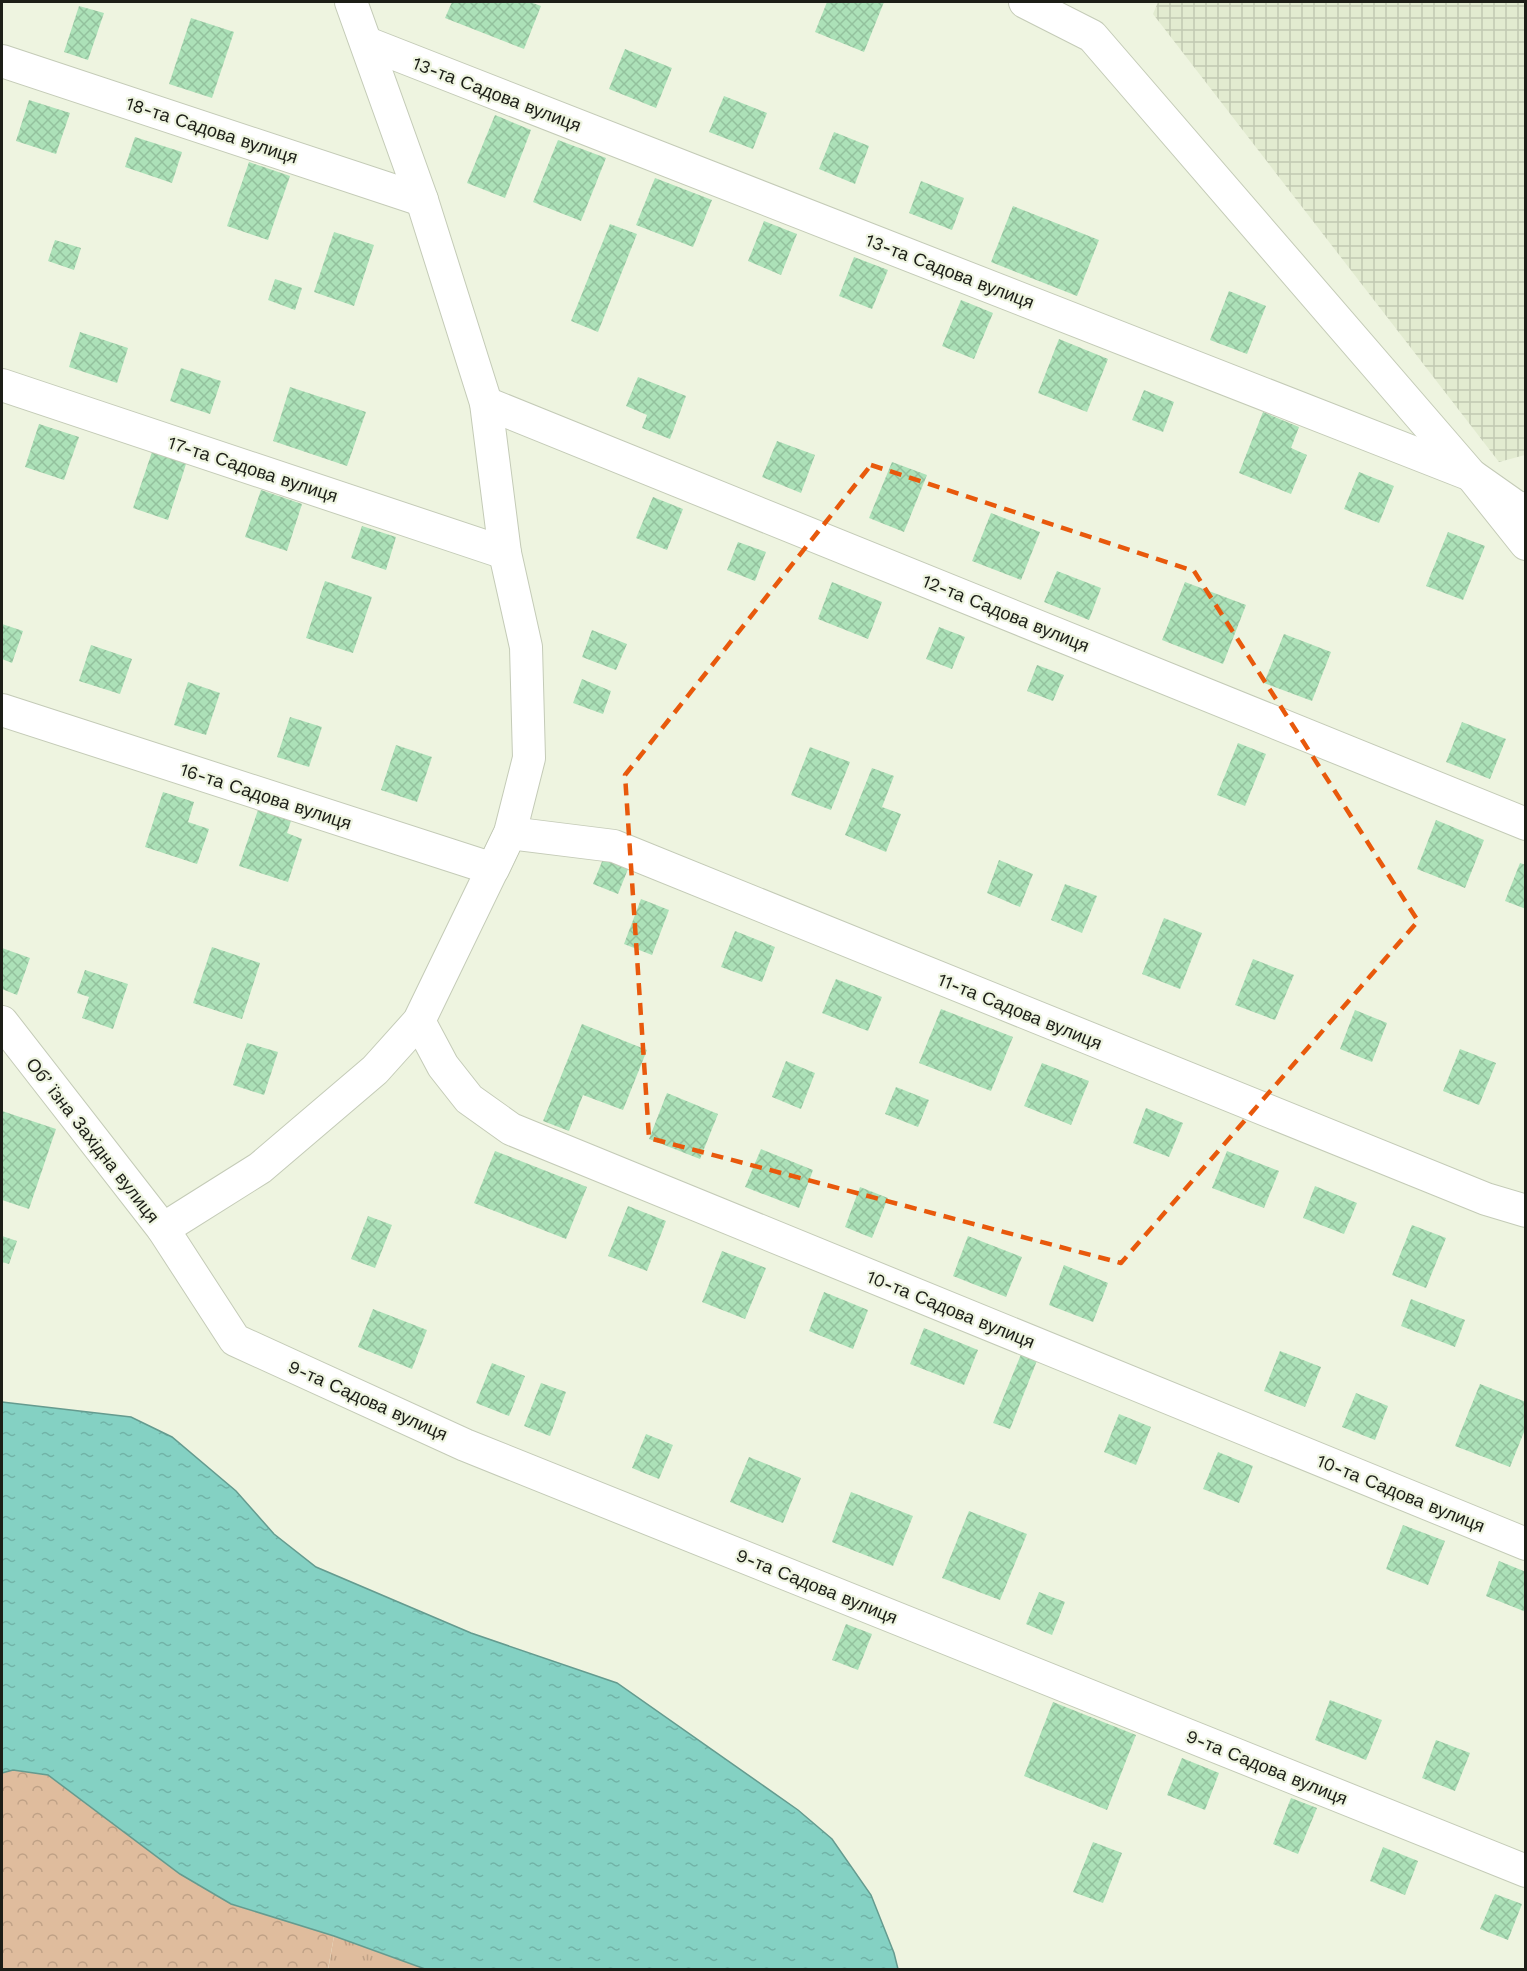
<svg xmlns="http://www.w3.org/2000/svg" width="1527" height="1971" font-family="'Work Sans',sans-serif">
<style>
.industrial{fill:url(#industrial-grid)}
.grass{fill:url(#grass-tufts)}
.forest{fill:url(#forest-crowns)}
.water{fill:url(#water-ripples);stroke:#659b8f;stroke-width:1.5}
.building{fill:url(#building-cross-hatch)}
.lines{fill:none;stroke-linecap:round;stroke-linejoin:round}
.street-casing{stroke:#c4cbb7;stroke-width:34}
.street{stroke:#fff;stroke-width:32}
.marked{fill:none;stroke:#e8590c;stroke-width:4.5;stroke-dasharray:12 8;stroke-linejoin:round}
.labels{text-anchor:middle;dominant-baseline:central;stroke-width:4.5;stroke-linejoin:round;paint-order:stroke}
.street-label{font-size:18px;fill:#1c1e17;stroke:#eef4e0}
</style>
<defs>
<pattern id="industrial-grid" width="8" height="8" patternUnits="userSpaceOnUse" patternTransform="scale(1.5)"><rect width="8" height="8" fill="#e2ebd0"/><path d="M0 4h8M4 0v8" fill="none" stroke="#c1c9b2"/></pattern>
<pattern id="grass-tufts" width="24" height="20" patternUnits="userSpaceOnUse" patternTransform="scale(1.5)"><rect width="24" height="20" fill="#dfbc9d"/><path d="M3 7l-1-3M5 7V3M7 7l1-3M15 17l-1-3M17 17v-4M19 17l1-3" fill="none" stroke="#bfa186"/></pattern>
<pattern id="forest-crowns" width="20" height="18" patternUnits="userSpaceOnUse" patternTransform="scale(1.5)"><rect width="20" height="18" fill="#dfbc9d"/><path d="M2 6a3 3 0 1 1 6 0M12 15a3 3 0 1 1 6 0" fill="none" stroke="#bfa186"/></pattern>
<pattern id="water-ripples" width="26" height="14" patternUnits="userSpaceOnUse" patternTransform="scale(1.5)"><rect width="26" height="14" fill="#84d1c3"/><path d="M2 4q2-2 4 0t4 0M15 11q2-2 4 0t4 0" fill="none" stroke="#71b3a7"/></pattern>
<pattern id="building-cross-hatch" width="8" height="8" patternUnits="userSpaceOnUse" patternTransform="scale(1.5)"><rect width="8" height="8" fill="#ace1b8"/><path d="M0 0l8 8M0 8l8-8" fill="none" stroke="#93c19d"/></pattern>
</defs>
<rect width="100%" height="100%" fill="#eef4e0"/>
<polygon class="industrial" points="1158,2 1525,2 1525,455 1499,462 1153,14"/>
<polygon class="grass" points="334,1936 425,1969 328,1970"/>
<polygon class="forest" points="13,1770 48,1775 180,1874 231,1904 334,1936 328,1969 2,1969 2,1773"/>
<polygon class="water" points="2,1402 131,1417 172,1437 236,1491 274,1534 316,1567 471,1633 617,1683 798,1810 832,1839 871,1895 894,1953 898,1969 425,1969 334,1936 231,1904 180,1874 48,1775 13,1770 2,1773"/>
<g class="building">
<polygon points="452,2 530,2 541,6 524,49 445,18"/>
<polygon points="827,2 884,2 864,52 815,32"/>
<polygon points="79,6 104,13 88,60 64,52"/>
<polygon points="191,18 234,32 212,98 169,84"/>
<polygon points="625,49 672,68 656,108 609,89"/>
<polygon points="724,96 767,113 753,149 709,132"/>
<polygon points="29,100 70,113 56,154 16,141"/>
<polygon points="495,115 531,130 505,198 467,183"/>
<polygon points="834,132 869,146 855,184 819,169"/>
<polygon points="135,137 182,152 172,183 125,167"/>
<polygon points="558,140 606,158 581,221 533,202"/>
<polygon points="249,162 290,176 268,240 227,226"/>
<polygon points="655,178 712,200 693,247 636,225"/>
<polygon points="921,181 964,198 952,230 909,213"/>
<polygon points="1013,206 1099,240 1077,296 991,262"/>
<polygon points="764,221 797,234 781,275 748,261"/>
<polygon points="610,224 637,234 598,332 571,321"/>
<polygon points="334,232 374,245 354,306 314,292"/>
<polygon points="55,240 81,248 74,270 48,261"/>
<polygon points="854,257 888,270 872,309 839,296"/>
<polygon points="275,279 302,288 295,310 268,300"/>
<polygon points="1229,291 1266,306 1247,354 1210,340"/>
<polygon points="961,300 993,313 974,359 942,346"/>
<polygon points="80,332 128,348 117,383 69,367"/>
<polygon points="1059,339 1108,359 1087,412 1038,393"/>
<polygon points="181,368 221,381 210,414 170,401"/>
<polygon points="638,377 686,396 670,439 642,428 647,415 626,406"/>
<polygon points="290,387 366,412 347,466 273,441"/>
<polygon points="1144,390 1174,402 1163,432 1132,420"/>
<polygon points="1263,412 1299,427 1291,448 1307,455 1291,494 1239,473"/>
<polygon points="39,424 79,437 64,480 25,467"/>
<polygon points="777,441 815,455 801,493 762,477"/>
<polygon points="153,449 187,461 168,520 133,508"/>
<polygon points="892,462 927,475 904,532 869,518"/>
<polygon points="1359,472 1394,486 1379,523 1344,509"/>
<polygon points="261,490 302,504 287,551 245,537"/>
<polygon points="653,497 683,509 667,550 636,538"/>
<polygon points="991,513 1040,532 1021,580 972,561"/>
<polygon points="362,526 396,537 386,570 351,558"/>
<polygon points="1448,532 1485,546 1463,600 1426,586"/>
<polygon points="738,542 766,552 755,581 727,570"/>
<polygon points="1057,571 1101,588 1089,620 1044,602"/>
<polygon points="325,581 372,597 353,653 306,638"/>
<polygon points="832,582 882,602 868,639 818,619"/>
<polygon points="1185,582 1246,605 1223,664 1162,640"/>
<polygon points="2,624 23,631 12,663 2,659"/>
<polygon points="939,627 965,637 952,669 926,659"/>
<polygon points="592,630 627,644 616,670 582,657"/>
<polygon points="1284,634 1331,652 1312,701 1264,683"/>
<polygon points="91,645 132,659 120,694 79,681"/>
<polygon points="1037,665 1064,675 1053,701 1027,691"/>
<polygon points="582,679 611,691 603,714 573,703"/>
<polygon points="188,682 220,693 206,735 174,725"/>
<polygon points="290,717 322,727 309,767 277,757"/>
<polygon points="1462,722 1506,739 1490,779 1446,762"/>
<polygon points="1238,743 1266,754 1245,806 1217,795"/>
<polygon points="396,745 432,757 417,802 381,790"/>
<polygon points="810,747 850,762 831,810 791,795"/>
<polygon points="872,768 894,776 882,807 901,814 886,852 845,835"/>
<polygon points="163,792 194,802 188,822 209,829 197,864 145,847"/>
<polygon points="258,810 291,821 287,833 302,839 288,882 239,866"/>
<polygon points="1436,820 1484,840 1465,888 1417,869"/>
<polygon points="603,859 628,869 618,894 593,884"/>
<polygon points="999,860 1033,874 1020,907 987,893"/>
<polygon points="1520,863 1526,865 1526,909 1505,901"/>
<polygon points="1065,884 1097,896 1082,933 1051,920"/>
<polygon points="641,899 669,910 652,955 624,944"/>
<polygon points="1164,918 1202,933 1180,989 1142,974"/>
<polygon points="735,931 775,947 762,982 721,967"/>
<polygon points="212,947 260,963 242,1019 193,1003"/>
<polygon points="2,948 30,958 17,995 2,989"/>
<polygon points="1253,959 1294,975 1275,1020 1235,1005"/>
<polygon points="85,970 128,984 113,1029 82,1018 89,997 77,993"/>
<polygon points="836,979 882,997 868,1031 822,1013"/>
<polygon points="941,1009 1013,1037 991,1091 919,1063"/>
<polygon points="1355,1010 1387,1023 1372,1062 1340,1049"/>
<polygon points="582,1024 647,1050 623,1110 583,1095 569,1131 543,1121"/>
<polygon points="247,1043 278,1052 264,1095 233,1085"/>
<polygon points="1460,1049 1496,1063 1479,1105 1443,1091"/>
<polygon points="786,1061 815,1073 801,1109 772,1097"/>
<polygon points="1042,1063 1089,1081 1071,1125 1024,1106"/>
<polygon points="896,1087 929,1100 918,1127 885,1114"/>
<polygon points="667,1093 718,1114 700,1159 649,1139"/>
<polygon points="1146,1108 1183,1123 1169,1157 1133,1143"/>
<polygon points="2,1111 56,1129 29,1209 2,1200"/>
<polygon points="761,1149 813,1170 799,1208 745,1187"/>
<polygon points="495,1151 587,1187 566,1239 474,1203"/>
<polygon points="1227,1151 1279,1171 1264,1208 1212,1188"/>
<polygon points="1315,1186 1357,1203 1344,1234 1303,1218"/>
<polygon points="860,1187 888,1198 872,1238 845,1227"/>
<polygon points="628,1206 666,1221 647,1271 608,1256"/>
<polygon points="368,1216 392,1225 375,1268 351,1259"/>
<polygon points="1412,1225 1446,1238 1426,1288 1392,1275"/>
<polygon points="2,1236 17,1241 9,1264 2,1262"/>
<polygon points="968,1236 1022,1257 1006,1297 953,1276"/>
<polygon points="722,1251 766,1268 745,1319 702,1302"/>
<polygon points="1064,1265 1108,1283 1093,1322 1049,1305"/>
<polygon points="824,1292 868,1310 853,1349 809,1331"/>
<polygon points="1411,1299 1465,1320 1455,1347 1401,1326"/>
<polygon points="373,1309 427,1330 412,1369 358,1347"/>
<polygon points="924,1328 978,1350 964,1385 910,1364"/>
<polygon points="1280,1351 1321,1367 1305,1407 1264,1391"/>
<polygon points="1022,1352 1038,1358 1010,1429 993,1423"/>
<polygon points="492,1363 525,1376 509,1416 476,1403"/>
<polygon points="541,1383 566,1392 550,1436 524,1426"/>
<polygon points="1480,1384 1526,1402 1526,1427 1510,1467 1455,1446"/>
<polygon points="1356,1393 1388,1406 1375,1440 1342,1427"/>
<polygon points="1119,1414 1151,1427 1136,1465 1104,1452"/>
<polygon points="646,1434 673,1445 659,1479 632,1468"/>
<polygon points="1218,1452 1253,1466 1239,1503 1203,1489"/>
<polygon points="749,1457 801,1478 783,1523 730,1502"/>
<polygon points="851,1492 913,1516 893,1566 832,1542"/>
<polygon points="969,1511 1027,1534 1000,1600 942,1578"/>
<polygon points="1403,1525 1445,1541 1428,1585 1386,1569"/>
<polygon points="1499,1561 1526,1572 1526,1612 1486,1596"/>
<polygon points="1039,1592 1065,1602 1052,1635 1026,1624"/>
<polygon points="846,1624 872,1634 858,1670 832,1660"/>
<polygon points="1330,1700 1382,1720 1366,1760 1315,1740"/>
<polygon points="1053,1702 1136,1735 1107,1810 1024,1776"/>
<polygon points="1436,1740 1470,1753 1455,1791 1422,1778"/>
<polygon points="1182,1758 1219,1773 1205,1810 1167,1795"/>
<polygon points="1291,1798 1317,1808 1298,1854 1273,1844"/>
<polygon points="1093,1842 1122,1853 1103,1903 1073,1892"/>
<polygon points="1383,1847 1418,1861 1405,1895 1370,1881"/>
<polygon points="1495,1894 1522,1904 1508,1940 1480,1929"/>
</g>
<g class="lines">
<g class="street-casing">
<g id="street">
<polyline points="1025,2 1092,36 1471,475 1526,544"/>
<polyline points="367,43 1471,475 1515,506 1526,510"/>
<polyline points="2,61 422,200"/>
<polyline points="2,385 505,553"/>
<polyline points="486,403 1526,824"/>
<polyline points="2,710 493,869 510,833 614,846 1486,1199 1526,1211"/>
<polyline points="419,1021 443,1066 469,1099 511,1129 1526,1544"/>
<polyline points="2,1022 163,1229 235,1340 465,1445 1526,1871"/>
<polyline points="163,1229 260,1168 375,1070 419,1021 510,833 529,758 526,647 505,553 486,403 422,200 351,2"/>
</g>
</g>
<use href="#street" class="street"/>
</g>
<path class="marked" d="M871,465l323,106 224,350 -297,342 -472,-125 -24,-363z"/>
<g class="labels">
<g class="street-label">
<text transform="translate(497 94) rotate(21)">13-та Садова вулиця</text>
<text transform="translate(212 130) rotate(18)">18-та Садова вулиця</text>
<text transform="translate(950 271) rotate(21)">13-та Садова вулиця</text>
<text transform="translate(253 469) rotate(18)">17-та Садова вулиця</text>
<text transform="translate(1006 613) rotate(22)">12-та Садова вулиця</text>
<text transform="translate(266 796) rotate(18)">16-та Садова вулиця</text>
<text transform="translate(1020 1011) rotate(22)">11-та Садова вулиця</text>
<text transform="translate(93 1140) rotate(52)">Обʼїзна Західна вулиця</text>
<text transform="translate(951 1309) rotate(22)">10-та Садова вулиця</text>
<text transform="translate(368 1400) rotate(24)">9-та Садова вулиця</text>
<text transform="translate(1401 1493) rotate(22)">10-та Садова вулиця</text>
<text transform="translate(817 1586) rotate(22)">9-та Садова вулиця</text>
<text transform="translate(1267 1767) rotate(22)">9-та Садова вулиця</text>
</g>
</g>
<rect width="1527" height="1971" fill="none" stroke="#1c1e17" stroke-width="6"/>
</svg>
